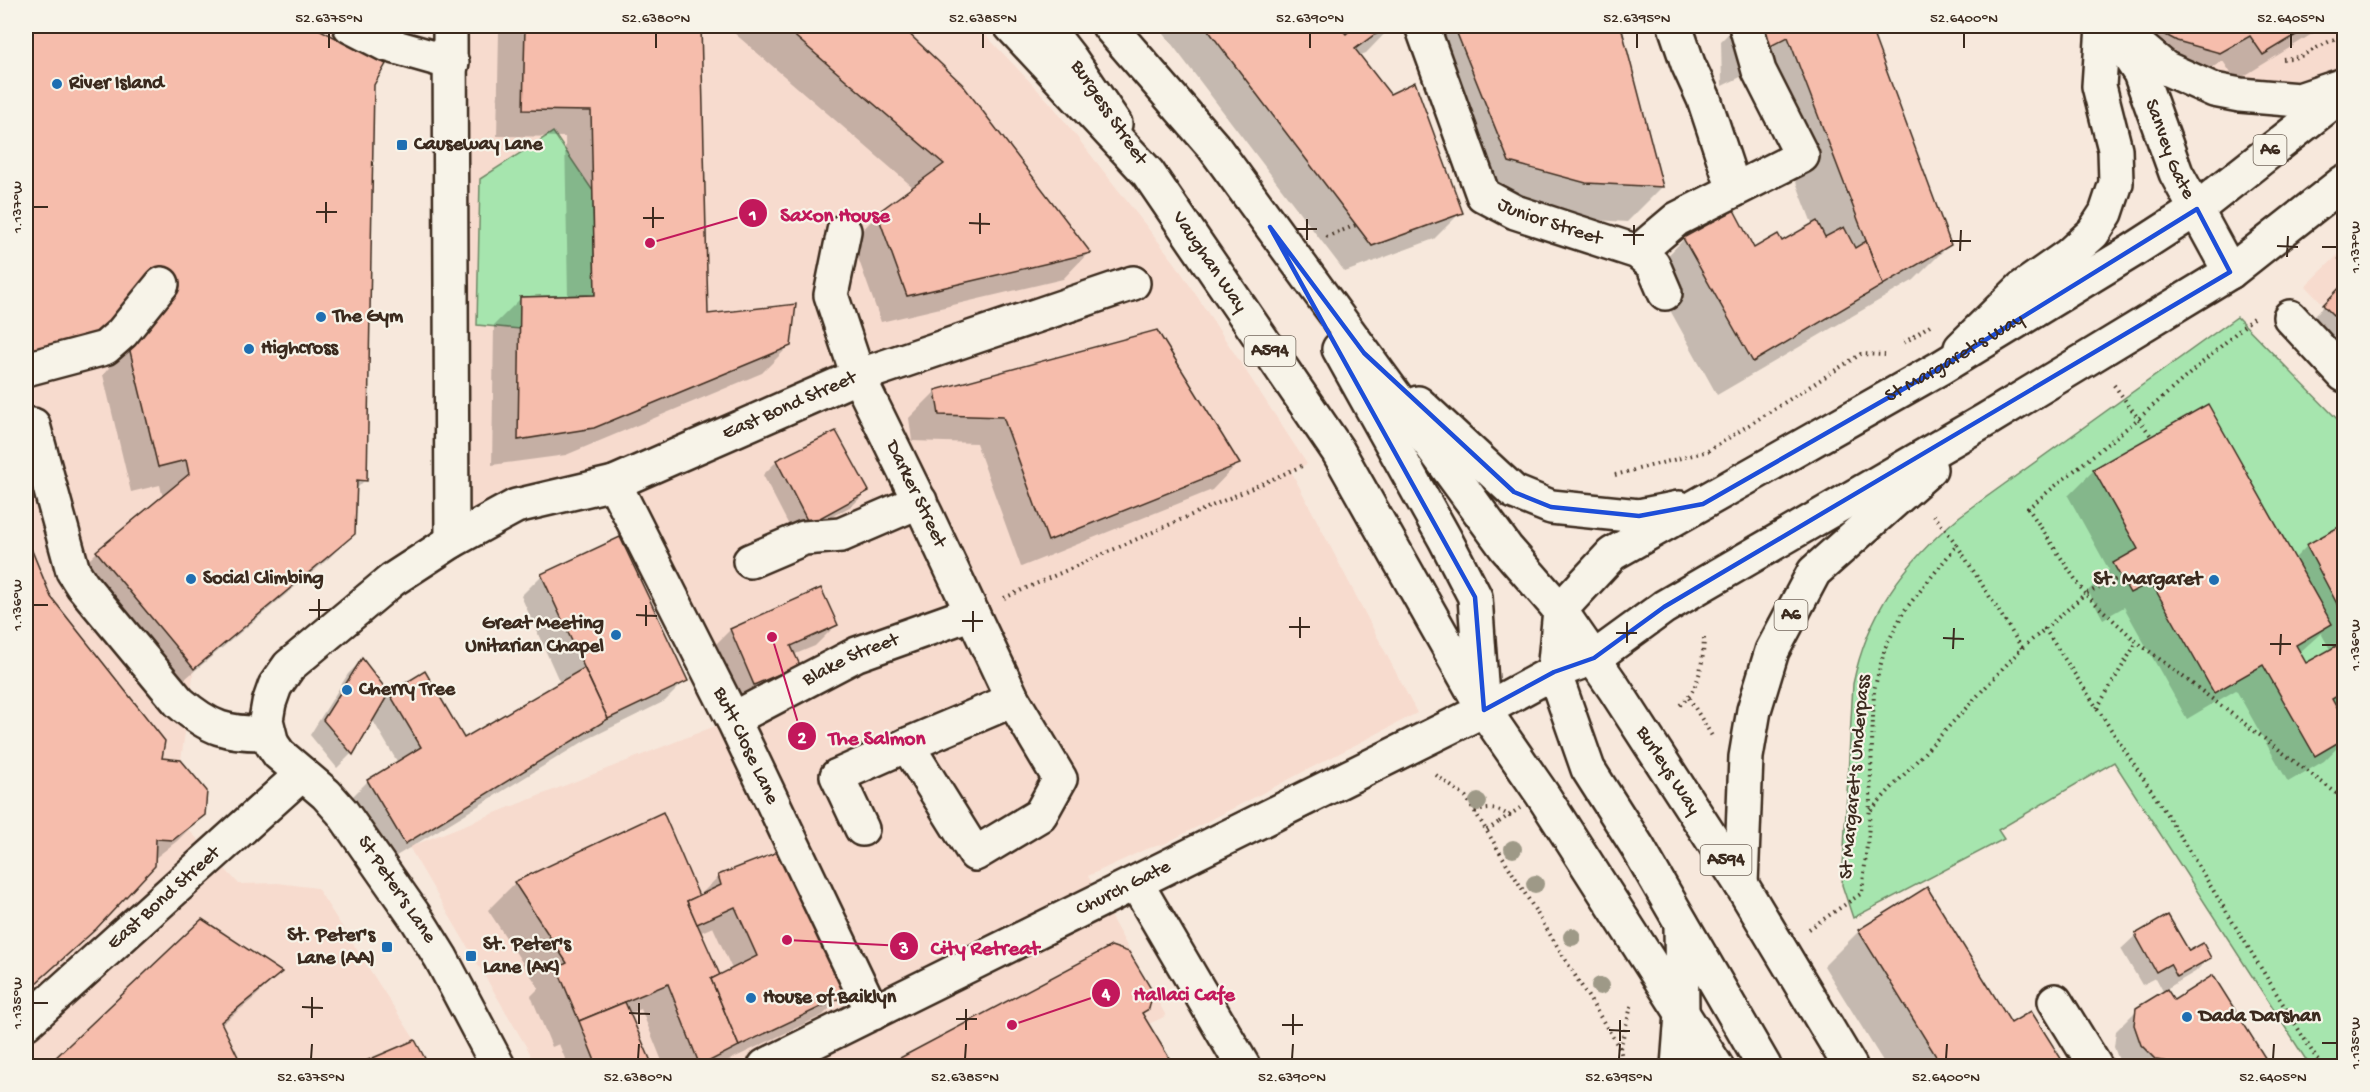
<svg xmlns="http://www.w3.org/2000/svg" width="2370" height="1092" font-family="'Gochi Hand',sans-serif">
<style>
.built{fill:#f7dbce}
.green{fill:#a6e5ae;stroke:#708866;stroke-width:1.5}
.shadow{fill:#0003;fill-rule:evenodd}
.building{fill:#f6bdac;stroke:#3b2a1e;stroke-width:1.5}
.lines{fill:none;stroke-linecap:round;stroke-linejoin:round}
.minor-casing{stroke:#3b2a1e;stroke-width:38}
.major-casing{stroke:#3b2a1e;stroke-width:38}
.path{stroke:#3b2a1e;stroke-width:4;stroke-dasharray:1.5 4.5;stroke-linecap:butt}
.minor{stroke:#f7f3e8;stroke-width:33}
.major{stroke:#f7f3e8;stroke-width:33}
.path-bridge{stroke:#3b2a1e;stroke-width:4;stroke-dasharray:1.5 4.5;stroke-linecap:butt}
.tree{fill:#9e9987}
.marked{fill:none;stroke:#1d4ed8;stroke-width:4.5;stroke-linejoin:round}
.ticks{fill:none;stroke:#3b2a1e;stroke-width:2}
.poi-dot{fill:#1f6fb2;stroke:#f7f3e8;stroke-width:2}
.labels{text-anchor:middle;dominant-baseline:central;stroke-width:4.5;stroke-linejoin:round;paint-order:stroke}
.shield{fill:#f7f3e8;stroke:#73665b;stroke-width:1.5}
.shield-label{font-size:18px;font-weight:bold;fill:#3b2a1e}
.poi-label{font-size:20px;font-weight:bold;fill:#3b2a1e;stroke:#f7f3e8;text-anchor:start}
.street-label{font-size:20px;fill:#3b2a1e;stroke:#f7f3e8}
.leader{fill:none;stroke:#c2185b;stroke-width:2}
.callout-dot{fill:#c2185b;stroke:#f7f3e8;stroke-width:2}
.mark-label{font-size:18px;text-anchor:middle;font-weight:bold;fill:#fff}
.callout-label{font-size:21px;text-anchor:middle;font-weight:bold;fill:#c2185b;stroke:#f7f3e8;stroke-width:4.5;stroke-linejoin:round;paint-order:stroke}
.neatline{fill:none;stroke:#3b2a1e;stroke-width:2}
.ticks-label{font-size:15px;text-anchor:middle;fill:#3b2a1e}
</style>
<rect width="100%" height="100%" fill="#f7e8dc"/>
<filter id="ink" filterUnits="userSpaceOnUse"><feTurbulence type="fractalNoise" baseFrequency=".0167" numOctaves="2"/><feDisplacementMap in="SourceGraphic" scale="12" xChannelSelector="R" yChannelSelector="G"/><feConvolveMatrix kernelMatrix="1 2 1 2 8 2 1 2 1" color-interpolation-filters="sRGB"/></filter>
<g filter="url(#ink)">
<g class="built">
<polygon points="26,26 341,26 336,38 386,64 374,85 367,481 357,481 355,534 194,669 181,760 207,791 205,815 188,829 239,884 278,883 317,888 415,1040 429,1066 26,1066"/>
<polygon points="452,26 977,26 1052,105 1175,263 1307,464 1291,471 1417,713 1164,844 1146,849 1088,876 1166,1016 1058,1066 531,1066 530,1053 409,847 733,719 614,483 452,541"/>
<polygon points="2149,26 2344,26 2344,65 2336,70 2295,81 2256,82 2205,71 2170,59"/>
<polygon points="2344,249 2344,326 2306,286"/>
</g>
<g class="green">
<polygon points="553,132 593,191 595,295 521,297 520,329 477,325 480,179"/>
<path d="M2237,317l107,109v640h-34l-196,-304 -116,68 6,9 -151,79 -11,-33 11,-201c15,-72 51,-121 107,-168z"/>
</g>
<g class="shadow">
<polygon points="26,26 310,26 384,65 373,84 365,480 355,490 354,533 327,560 167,694 70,579 97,552 163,498 160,485 131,492 103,375 148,320 26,370"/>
<polygon points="505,26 700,26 707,316 789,346 762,373 566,455 492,465 494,325 521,298 568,297 565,137 497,136 499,31"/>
<polygon points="726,26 898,26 961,85 1089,252 1063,279 881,322 852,241 878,214 914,188"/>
<polygon points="1158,26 1337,26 1345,36 1358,26 1392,26 1366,53 1358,56 1461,212 1434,239 1345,272"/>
<polygon points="1405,26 1620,26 1662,187 1627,222 1550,217 1474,197"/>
<polygon points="1736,26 1868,26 1949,245 1914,280 1717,395 1650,274 1684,239 1753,250 1782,243 1813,226 1753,71 1722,86 1721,41"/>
<polygon points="2103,26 2325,26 2236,81 2223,61 2193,79"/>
<polygon points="2344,251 2344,266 2337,259"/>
<polygon points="2344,286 2344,368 2303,327"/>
<polygon points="936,391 1238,463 1212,490 1021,567 976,443 912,441 909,418"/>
<polygon points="777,461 867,491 853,505 795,537 763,475"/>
<path d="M2094,470l200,89 13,-13 37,-21v130l-2,1 2,3v37l-10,10 10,18v17l-20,20 -36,21 -52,-92 -49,29 -63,-112 -21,12 -15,-28 21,-21 -41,-74zM2321,633l10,18 -25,14 -7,-12z"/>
<polygon points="26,539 49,598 161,760 204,814 177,841 154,859 95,928 26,993"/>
<polygon points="542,575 686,680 665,701 586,740 383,864 347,802 368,781 398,763 372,719 351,754 337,768 310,735 348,674 362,660 388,695 424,673 464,740 560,683 521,596"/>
<polygon points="820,590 836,625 815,646 793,655 798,665 777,685 733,705 709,651 730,630"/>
<path d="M719,876l125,118 -21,21 -106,51h-53l-23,-57 -12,5 22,52h-83l-9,-22 -7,3 -21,-51 8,-8 -51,-78 27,-27 183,14zM713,927l19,42 -13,8 -20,-44z"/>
<polygon points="202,921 280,972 254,998 221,1025 240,1065 238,1066 49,1066"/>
<polygon points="1859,931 2011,1025 2030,1013 2063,1065 1886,1066 1824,966"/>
<polygon points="2136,935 2188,953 2209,958 2195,972 2166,989 2174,1002 2267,1064 2265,1066 2121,1066 2114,1047 2116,1031 2137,1010 2164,993 2156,978 2142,985 2121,949"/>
<polygon points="1111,947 1148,1008 1141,1015 1172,1066 888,1066"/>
<polygon points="414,1042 427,1066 357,1066"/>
</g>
<g class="building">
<polygon points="26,26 313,26 386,64 374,85 367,481 357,480 355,534 194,669 96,551 189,474 186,460 158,467 129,347 106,328 92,336 26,352"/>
<polygon points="525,26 701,26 708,314 796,304 791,346 594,428 518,440 520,297 595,295 591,111 523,110"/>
<polygon points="783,26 901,26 962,84 1091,253 907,296 877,213 944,164"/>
<polygon points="1205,26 1339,26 1346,34 1355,26 1394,26 1374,35 1355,49 1390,94 1415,82 1463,213 1372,246"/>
<polygon points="1454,26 1621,26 1663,187 1586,183 1509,162"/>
<polygon points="1756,26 1870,26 1951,245 1883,285 1788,37 1757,53"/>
<polygon points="2149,26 2311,26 2263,55 2250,36 2220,53 2177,41"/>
<polygon points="1734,210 1754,248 1778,234 1782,241 1817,221 1825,237 1844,227 1855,248 1866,241 1883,285 1753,362 1683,238"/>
<polygon points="2344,283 2344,326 2323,305"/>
<polygon points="1157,330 1240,464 1048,541 1003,417 939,415 935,390"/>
<polygon points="2208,404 2332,624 2296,645 2306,663 2338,645 2344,656 2344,692 2332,699 2344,721 2344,739 2315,756 2263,665 2214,693 2151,582 2130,593 2113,563 2138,549 2093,469"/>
<polygon points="836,431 869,491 809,524 776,460"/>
<polygon points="2344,524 2344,617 2306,545"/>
<polygon points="26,536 51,597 165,741 162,758 181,760 207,791 205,815 173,840 156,839 155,866 96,929 26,992"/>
<polygon points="620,537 688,681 608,719 541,574"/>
<polygon points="821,588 838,625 791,646 800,665 754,685 730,629"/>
<polygon points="362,658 389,693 353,755 323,720"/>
<polygon points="584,668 608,719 405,844 367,780 421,747 389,693 425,671 464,738"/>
<polygon points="663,812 699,896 687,901 720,975 711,979 739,1046 700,1066 668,984 579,1021 557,968 567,963 514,882"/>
<polygon points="788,848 846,995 739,1046 711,979 757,956 735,907 697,924 687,901 721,885 718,875"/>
<polygon points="1927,887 2011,1023 2031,1011 2065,1065 1942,1066 1858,930"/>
<polygon points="2168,915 2189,951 2203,943 2211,958 2177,977 2170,964 2156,972 2135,934"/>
<polygon points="202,919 282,972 221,1022 242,1065 240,1066 49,1066 54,1062 52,1061"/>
<polygon points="1111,946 1129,952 1153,992 1149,1009 1142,1013 1174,1066 885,1066"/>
<polygon points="2213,975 2269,1064 2265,1066 2173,1066 2169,1062 2156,1060 2141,1045 2134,1025 2136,1008 2167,989 2174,1000"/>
<polygon points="625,1002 653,1066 597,1066 579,1021"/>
<polygon points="415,1040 429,1066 354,1066"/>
</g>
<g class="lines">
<g class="minor-casing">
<g id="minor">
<polyline points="350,26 385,44 452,63"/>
<polyline points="450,26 452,541"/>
<polyline points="1045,26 1070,58 1115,124"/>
<path id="s1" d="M1422,26l61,169 32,17 123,40 15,13 12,28"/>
<polyline points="1675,26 1688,64 1704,99 1734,190"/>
<path id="s2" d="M2109,26l31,47 36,100 54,99"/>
<polyline points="2129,38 2165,68 2214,90 2240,95 2299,100 2344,85"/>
<path id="s3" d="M844,231l-13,64 27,81 68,139 87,185 -106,45 68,109 65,-39 20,-36 -47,-79"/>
<polyline points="1638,252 1677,219 1802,156 1759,71 1746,26"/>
<polyline points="2290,317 2344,375"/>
<polyline points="1961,348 2022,288 2069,255 2093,233 2106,213 2116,183 2115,149 2099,86 2103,26"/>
<polyline points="26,369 105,348 122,333 162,284"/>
<path d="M26,426l7,-1 40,146 9,14 97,117c31,27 48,32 89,31"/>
<path id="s4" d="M614,483l119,236 140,294"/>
<polyline points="750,561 804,538 841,535 920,501"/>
<path id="s5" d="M733,719l124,-65 115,-41"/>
<polyline points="862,829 837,776 907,745"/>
<polyline points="1136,883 1243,1066"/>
<polyline points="2055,1001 2095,1066"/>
<path id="s6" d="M26,1023l276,-249"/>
<path id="s7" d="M498,1066l-57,-108 -23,-37 -76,-109 -16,-18 -47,-40 -7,-10 -6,-24 3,-17 6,-17 14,-20 103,-86 60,-39 64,-35 98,-23 244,-107 275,-93"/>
<path id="s8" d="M765,1066l719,-356"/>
<polyline points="1678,1066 1682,1014 1681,923"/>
</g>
</g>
<g class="major-casing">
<g id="major">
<path id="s9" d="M1011,26l137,147 190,278 146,259 58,84 174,272"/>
<path id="s10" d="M1109,26l104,120 293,402 54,62 54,78 127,196 109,182"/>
<polyline points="1339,349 1445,539 1475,597 1482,697"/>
<polyline points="1418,403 1514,492 1551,507 1639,516 1679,508"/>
<path id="s11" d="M1560,610l52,-56 328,-186 192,-117 65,-42 147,-116"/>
<polyline points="1560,610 1554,672 1588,769 1637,846 1764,1066"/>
<polyline points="1484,710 1554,672 1594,658 1664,607 1986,420 2230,272 2344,182"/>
<polyline points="1741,884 1746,757 1754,710 1772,651 1814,572 1930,469"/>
</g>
</g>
<g class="path">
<polyline points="2283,59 2299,57 2344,34"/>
<polyline points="1326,237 1356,225"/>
<polyline points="2253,318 2138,419 2028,508 2085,594 2045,629 2164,810 2321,1066"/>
<polyline points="1904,343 1930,325"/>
<polyline points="2114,385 2151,436"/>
<polyline points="1615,475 1708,451 1861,354 1885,355"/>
<polyline points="1957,545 2022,648"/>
<polyline points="2121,577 2085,594 2137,642 2344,799"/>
<polyline points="1004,598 1304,465"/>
<polyline points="1689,698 1712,736"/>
<path d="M1680,705c20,-16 23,-43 24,-67"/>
<polyline points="2097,708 2137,642"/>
<polyline points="1436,775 1466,797 1620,1049 1624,1066"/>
<polyline points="1871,810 2022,648 2045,629"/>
<path d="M1475,812c14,-5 23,-4 36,5"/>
<polyline points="1487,830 1499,822"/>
<polyline points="1809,929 1862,893 1869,826 1874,690 1885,648 1904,611 1957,545 1934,515"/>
<polyline points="1620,1048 1632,1003"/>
</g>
<use href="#minor" class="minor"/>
<use href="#major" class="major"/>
<polyline class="path-bridge" points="1499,822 1520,808"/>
</g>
<g class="tree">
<circle cx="1478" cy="802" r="9"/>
<circle cx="1513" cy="849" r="9"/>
<circle cx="1535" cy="884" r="9"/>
<circle cx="1572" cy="937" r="9"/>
<circle cx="1600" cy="986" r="9"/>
</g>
</g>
<path class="marked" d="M2197,209l33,63 -566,335 -70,51 -40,14 -70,38 -9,-113 -205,-370 94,126 150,139 37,15 88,9 64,-12 237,-136z"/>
<path class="ticks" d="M329,48v-15M656,48v-15M983,48v-15M1310,48v-15M1637,48v-15M1964,48v-15M2291,48v-15M33,207h15M316,212h21M643,218h21M326,223v-21M969,223l21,1M653,228v-21M1296,229h21M980,234v-21M1623,235h21M1307,240v-21M1950,241h21M1634,245v-20M2277,246l21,1M2322,247h15M1960,251l1,-21M2287,257l1,-21M33,605h15M309,610h21M636,615l21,1M319,620v-21M962,621h21M646,626v-21M1289,627h21M973,632v-21M1616,633h21M1300,638v-21M1943,638l21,1M1627,643v-21M2270,644h21M2322,645h15M1953,649l1,-21M2280,655l1,-21M33,1003h15M302,1007l21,1M629,1013l21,1M312,1018v-21M956,1019h21M639,1024v-21M1282,1025h21M966,1030v-21M1609,1030l21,1M1293,1035v-21M1620,1041v-21M2322,1043h15M311,1059l1,-15M638,1059l1,-15M965,1059l1,-15M1292,1059l1,-15M1619,1059l1,-15M1946,1059l1,-15M2273,1059l1,-15"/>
<g class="poi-dot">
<circle cx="57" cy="84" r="6"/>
<rect x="396" y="139" width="12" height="12" rx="3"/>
<circle cx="321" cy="317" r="6"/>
<circle cx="249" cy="349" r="6"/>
<circle cx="191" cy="579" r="6"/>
<circle cx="2214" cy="580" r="6"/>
<circle cx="616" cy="635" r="6"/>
<circle cx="347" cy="690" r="6"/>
<rect x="381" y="941" width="12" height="12" rx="3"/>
<rect x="465" y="950" width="12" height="12" rx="3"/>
<circle cx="751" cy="998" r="6"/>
<circle cx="2187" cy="1017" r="6"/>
</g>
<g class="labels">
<g class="shield">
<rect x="2253.5" y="135" width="33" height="30" rx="4.5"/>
<rect x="1244.5" y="336" width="51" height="30" rx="4.5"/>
<rect x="1774.5" y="600" width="33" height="30" rx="4.5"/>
<rect x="1700.5" y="845" width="51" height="30" rx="4.5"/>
</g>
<g class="shield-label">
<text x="2270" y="150">A6</text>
<text x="1270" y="351">A594</text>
<text x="1791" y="615">A6</text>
<text x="1726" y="860">A594</text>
</g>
<g class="poi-label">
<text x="69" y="84">River Island</text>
<text x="414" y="145">Causeway Lane</text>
<text x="333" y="317">The Gym</text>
<text x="261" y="349">Highcross</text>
<text x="203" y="579">Social Climbing</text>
<text x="2202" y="580" text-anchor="end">St. Margaret</text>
<text x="604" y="624" text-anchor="end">Great Meeting<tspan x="604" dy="23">Unitarian Chapel</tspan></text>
<text x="359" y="690">Cherry Tree</text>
<text x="375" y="936" text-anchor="end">St. Peter's<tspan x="375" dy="23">Lane (AA)</tspan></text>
<text x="483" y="945">St. Peter's<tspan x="483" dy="23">Lane (AK)</tspan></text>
<text x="763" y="998">House of Baiklyn</text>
<text x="2199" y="1017">Dada Darshan</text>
</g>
<g class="street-label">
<text transform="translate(1108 113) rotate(56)">Burgess Street</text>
<text stroke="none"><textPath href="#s2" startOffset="138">Sanvey Gate</textPath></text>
<text stroke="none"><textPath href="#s1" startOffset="252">Junior Street</textPath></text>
<text stroke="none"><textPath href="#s9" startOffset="309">Vaughan Way</textPath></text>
<text stroke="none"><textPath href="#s11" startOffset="471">St Margaret's Way</textPath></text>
<text stroke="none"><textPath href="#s7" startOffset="1052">East Bond Street</textPath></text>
<text stroke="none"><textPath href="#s3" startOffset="282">Darker Street</textPath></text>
<text stroke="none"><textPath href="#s5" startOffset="132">Blake Street</textPath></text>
<text stroke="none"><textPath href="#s4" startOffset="294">Butt Close Lane</textPath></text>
<text stroke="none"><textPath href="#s10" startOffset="932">Burleys Way</textPath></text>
<text transform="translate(1856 777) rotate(-85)">St Margaret's Underpass</text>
<text stroke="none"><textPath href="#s8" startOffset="400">Church Gate</textPath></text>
<text transform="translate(396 890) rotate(56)">St Peter's Lane</text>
<text stroke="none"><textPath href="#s6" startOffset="186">East Bond Street</textPath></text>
</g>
</g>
<path class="leader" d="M650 243L753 213M772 637L802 736M787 940L904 946M1012 1025L1106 993"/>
<g class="callout-dot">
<circle cx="650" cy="243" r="6"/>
<circle cx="772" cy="637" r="6"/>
<circle cx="787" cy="940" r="6"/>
<circle cx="1012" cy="1025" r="6"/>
<circle cx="753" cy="213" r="15"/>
<circle cx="802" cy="736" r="15"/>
<circle cx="904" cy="946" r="15"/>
<circle cx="1106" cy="993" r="15"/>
</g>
<g class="mark-label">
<text x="753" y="220">1</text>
<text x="802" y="743">2</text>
<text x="904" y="953">3</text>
<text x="1106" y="999">4</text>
</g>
<g class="callout-label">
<text x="835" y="221">Saxon House</text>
<text x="877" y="744">The Salmon</text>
<text x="985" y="954">City Retreat</text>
<text x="1184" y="1000">Hallaci Cafe</text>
</g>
<rect width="2370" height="1092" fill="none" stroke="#f7f3e8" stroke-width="66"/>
<rect x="33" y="33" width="2304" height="1026" class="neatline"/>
<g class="ticks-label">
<text x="329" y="22">52.6375°N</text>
<text x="656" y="22">52.6380°N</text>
<text x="983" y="22">52.6385°N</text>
<text x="1310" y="22">52.6390°N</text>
<text x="1637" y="22">52.6395°N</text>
<text x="1964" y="22">52.6400°N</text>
<text x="2291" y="22">52.6405°N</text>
<text transform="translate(16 207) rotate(-90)" y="5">1.137°W</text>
<text transform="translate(2354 247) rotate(-90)" y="5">1.137°W</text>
<text transform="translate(16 605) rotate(-90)" y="5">1.136°W</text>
<text transform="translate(2354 645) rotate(-90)" y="5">1.136°W</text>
<text transform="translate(16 1003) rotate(-90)" y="5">1.135°W</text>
<text transform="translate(2354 1043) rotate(-90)" y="5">1.135°W</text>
<text x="311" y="1081">52.6375°N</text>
<text x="638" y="1081">52.6380°N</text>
<text x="965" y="1081">52.6385°N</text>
<text x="1292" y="1081">52.6390°N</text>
<text x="1619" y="1081">52.6395°N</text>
<text x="1946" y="1081">52.6400°N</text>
<text x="2273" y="1081">52.6405°N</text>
</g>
</svg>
